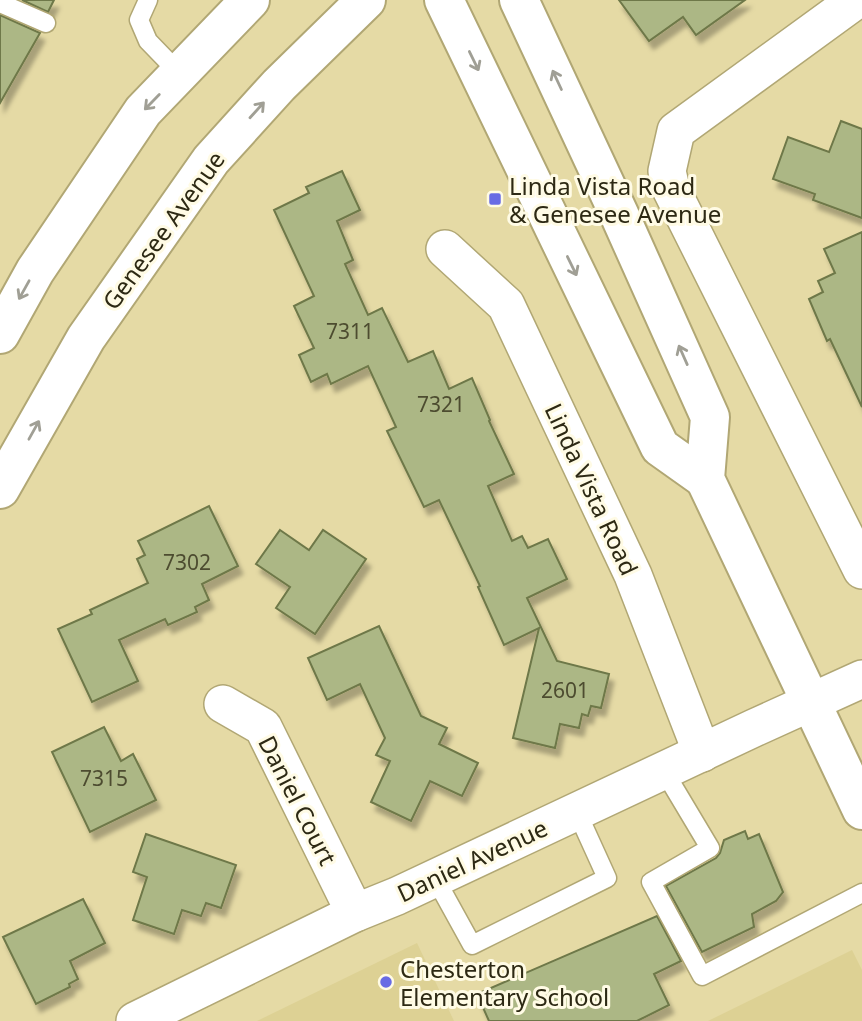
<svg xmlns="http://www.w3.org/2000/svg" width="862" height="1021" font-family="'Noto Sans',sans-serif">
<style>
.built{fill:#ddd194}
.building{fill:#acb785;stroke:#6e7848;stroke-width:2;filter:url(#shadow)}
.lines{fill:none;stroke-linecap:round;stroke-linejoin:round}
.lane-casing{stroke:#b1a774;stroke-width:21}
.street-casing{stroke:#b1a774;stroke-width:40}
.primary-casing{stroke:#b1a774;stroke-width:42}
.lane{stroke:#fff;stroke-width:18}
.street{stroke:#fff;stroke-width:37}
.primary{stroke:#fff;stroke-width:38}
.oneway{stroke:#a09f95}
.poi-dot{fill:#686be4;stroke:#fffbe5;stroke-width:2.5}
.labels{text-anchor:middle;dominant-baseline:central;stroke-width:6;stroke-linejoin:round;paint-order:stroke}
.number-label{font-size:21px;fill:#4d4c30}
.poi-label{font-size:24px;fill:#2d2914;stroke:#fffbe5;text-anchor:start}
.street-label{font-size:24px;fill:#2d2914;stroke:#fffbe5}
</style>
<defs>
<filter id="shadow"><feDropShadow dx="4.5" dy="8" stdDeviation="2" flood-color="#0004"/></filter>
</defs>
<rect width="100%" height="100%" fill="#e5daa5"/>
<g class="built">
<polygon points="417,943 454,1021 257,1021"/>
<polygon points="852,950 862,970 862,1021 708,1021"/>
</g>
<g class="building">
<polygon points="22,0 54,0 48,12"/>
<polygon points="619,0 745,0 696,35 683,17 649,41"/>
<polygon points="0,15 40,33 0,103"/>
<polygon points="841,121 862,129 862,218 813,200 815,194 773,179 788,137 829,152"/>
<polygon points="342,171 360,210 337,221 353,260 345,264 368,315 382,308 408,362 433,351 449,389 472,378 490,420 489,421 514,474 488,486 512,541 522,536 528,548 548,539 567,579 527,598 557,661 609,674 601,708 591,706 588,716 582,714 579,728 560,724 555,748 513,738 539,628 504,645 478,587 480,586 439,500 424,507 387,431 396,427 368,366 331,384 327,374 311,382 299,355 314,348 294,306 314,296 274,210 309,193 306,187"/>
<polygon points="862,232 862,407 830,339 827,341 809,299 823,292 818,281 835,273 824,249"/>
<polygon points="209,506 238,566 202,584 209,600 195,607 197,612 168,625 165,619 119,640 138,681 92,702 58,629 92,614 90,610 148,583 137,559 145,555 138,541"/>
<polygon points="280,530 309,550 323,530 366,559 315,634 276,608 290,587 256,564"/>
<polygon points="379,626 421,716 447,728 439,744 478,763 462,796 430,781 411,821 371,802 390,761 376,755 385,738 360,684 327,700 308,658"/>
<polygon points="104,727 121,761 133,754 156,800 90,832 52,752"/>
<polygon points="745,831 748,839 759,834 783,892 776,901 752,914 754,927 702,952 666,886 716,858 720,853 724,840"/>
<polygon points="146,834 236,865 221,908 206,903 201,916 182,910 174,934 133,920 147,877 133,872"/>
<polygon points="83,899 105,943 70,961 78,979 69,984 70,987 36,1004 3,937"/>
<polygon points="657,916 681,961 654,974 669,1005 637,1021 489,1021 477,994"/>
</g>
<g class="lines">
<g class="lane-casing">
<g id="lane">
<polyline points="148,0 139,20 148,41 179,73"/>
<polyline points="0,3 46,23"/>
<polyline points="664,771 710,848 651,882 702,976 862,893"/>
<polyline points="435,878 472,945 607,878 577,812"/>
</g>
</g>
<g class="street-casing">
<g id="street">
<polyline points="856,0 676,131 667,171 671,189 862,570"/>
<polyline points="445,249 506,305 633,575 702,753"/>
<polyline points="223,704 263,727 355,913"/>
<polyline points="135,1021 355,913 397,896 754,728 862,679"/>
</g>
</g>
<g class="primary-casing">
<g id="primary">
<polyline points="444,0 660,447 705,479"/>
<polyline points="519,0 619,214 710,417 705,479 862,810"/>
<polyline points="0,334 35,271 143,111 250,0"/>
<polyline points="0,489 86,338 211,160 279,85 366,0"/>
</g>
</g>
<use href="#lane" class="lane"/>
<use href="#street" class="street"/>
<use href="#primary" class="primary"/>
</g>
<defs><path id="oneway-shaft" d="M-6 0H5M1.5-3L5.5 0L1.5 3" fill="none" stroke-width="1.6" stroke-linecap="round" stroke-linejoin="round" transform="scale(1.75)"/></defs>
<g class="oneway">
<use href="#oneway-shaft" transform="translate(474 61) rotate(64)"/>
<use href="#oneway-shaft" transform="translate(557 80) rotate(-115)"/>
<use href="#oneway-shaft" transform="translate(152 102) rotate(134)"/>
<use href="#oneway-shaft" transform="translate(257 110) rotate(-48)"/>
<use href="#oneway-shaft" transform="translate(572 266) rotate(64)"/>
<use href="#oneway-shaft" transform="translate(24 290) rotate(119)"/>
<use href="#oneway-shaft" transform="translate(683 355) rotate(-114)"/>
<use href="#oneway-shaft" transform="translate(34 430) rotate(-61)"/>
</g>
<g class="poi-dot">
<rect x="488" y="192" width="14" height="14" rx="3.5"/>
<circle cx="386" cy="982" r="7"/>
</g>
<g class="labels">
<g class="number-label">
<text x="350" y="331">7311</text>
<text x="441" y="404">7321</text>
<text x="187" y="562">7302</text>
<text x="565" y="690">2601</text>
<text x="104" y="778">7315</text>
</g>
<g class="poi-label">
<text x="509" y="185">Linda Vista Road<tspan x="509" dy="28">&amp; Genesee Avenue</tspan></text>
<text x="400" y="968">Chesterton<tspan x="400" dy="28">Elementary School</tspan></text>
</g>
<g class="street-label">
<text transform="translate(163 230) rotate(-54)">Genesee Avenue</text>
<text transform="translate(592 489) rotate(65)">Linda Vista Road</text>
<text transform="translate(298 800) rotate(63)">Daniel Court</text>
<text transform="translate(472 860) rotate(-25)">Daniel Avenue</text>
</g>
</g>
</svg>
